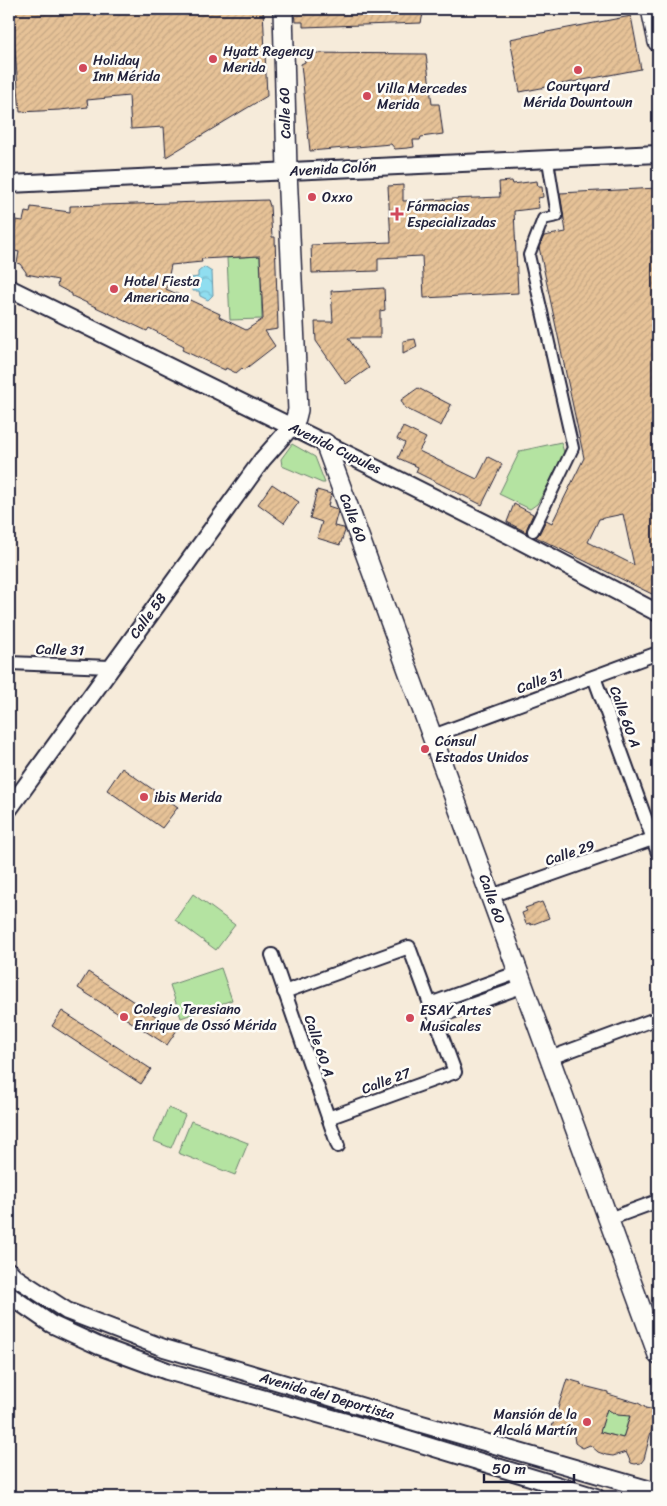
<svg xmlns="http://www.w3.org/2000/svg" width="667" height="1506" font-family="Sriracha,sans-serif">
<style>
.grass{fill:#b4e3a1;stroke:#6b826e}
.water{fill:url(#water-waves);stroke:#6493a8}
.building{fill:url(#building-hatch);stroke:#22223b;fill-rule:evenodd}
.lines{fill:none;stroke-linecap:round;stroke-linejoin:round}
.pedestrian-casing{stroke:#22223b;stroke-width:14}
.minor-casing{stroke:#22223b;stroke-width:16}
.tertiary-casing{stroke:#22223b;stroke-width:20}
.secondary-casing{stroke:#22223b;stroke-width:22}
.pedestrian{stroke:#fdfcf7;stroke-width:10}
.minor{stroke:#fdfcf7;stroke-width:12}
.tertiary{stroke:#fdfcf7;stroke-width:16}
.secondary{stroke:#fdfcf7;stroke-width:19}
.poi-dot{fill:#d1495b;stroke:#fdfcf7;stroke-width:2}
.labels{text-anchor:middle;dominant-baseline:central;stroke-width:5;stroke-linejoin:round;paint-order:stroke}
.poi-label{font-size:14px;fill:#22223b;stroke:#fdfcf7;text-anchor:start}
.street-label{font-size:14px;fill:#22223b;stroke:#fdfcf7}
</style>
<defs>
<pattern id="water-waves" width="16" height="10" patternUnits="userSpaceOnUse" patternTransform="scale(1.25)"><rect width="16" height="10" fill="#90def0"/><path d="M0 5q4-4 8 0t8 0" fill="none" stroke="#7cbecf"/></pattern>
<pattern id="building-hatch" width="6" height="6" patternUnits="userSpaceOnUse" patternTransform="scale(1.25)"><rect width="6" height="6" fill="#e6c297"/><path d="M-1 1l2-2M0 6l6-6M5 7l2-2" fill="none" stroke="#c5a683"/></pattern>
</defs>
<rect width="100%" height="100%" fill="#f6ebda"/>
<filter id="ink" filterUnits="userSpaceOnUse"><feTurbulence type="fractalNoise" baseFrequency=".02" numOctaves="2"/><feDisplacementMap in="SourceGraphic" scale="10" xChannelSelector="R" yChannelSelector="G"/><feConvolveMatrix kernelMatrix="1 2 1 2 8 2 1 2 1" color-interpolation-filters="sRGB"/></filter>
<g filter="url(#ink)">
<g class="grass">
<polygon points="260,256 262,319 230,320 227,258"/>
<polygon points="561,442 565,456 537,504 530,509 499,494 520,451"/>
<polygon points="292,444 315,457 325,483 322,483 282,466 281,459"/>
<polygon points="193,894 235,925 216,950 175,920"/>
<polygon points="221,968 232,1000 181,1018 170,985"/>
<polygon points="168,1108 185,1115 171,1148 154,1141"/>
<polygon points="191,1121 248,1143 235,1175 178,1153"/>
<path d="M607,1407c8,8 13,9 23,7l-7,24 -23,-6z"/>
</g>
<polygon class="water" points="204,267 212,272 213,295 208,300 200,296 199,291 193,291 191,278 198,277 198,272"/>
<g class="building">
<polygon points="9,9 263,9 267,96 166,157 164,127 131,129 129,96 87,100 88,107 60,110 20,112 14,39 9,40"/>
<polygon points="295,9 424,9 421,23 303,27 303,22 296,22"/>
<polygon points="631,16 641,69 520,92 510,39"/>
<polygon points="304,53 426,54 432,104 439,104 443,134 421,137 420,140 413,140 414,147 408,148 395,149 391,144 310,151 301,64 305,62"/>
<polygon points="512,181 513,184 537,181 538,187 542,187 543,197 538,198 539,208 514,211 518,293 424,298 422,256 378,258 378,271 312,273 311,245 391,242 388,186 403,185 403,201 500,197 499,182"/>
<path d="M658,188v409l-122,-60 3,-3 7,-14 6,3 32,-65 -45,-211 5,-11 22,-4 -6,-39zM623,514l11,51 -46,-23 11,-23z"/>
<path d="M268,200l2,6 2,31h3l3,92 -13,2 10,15 -31,24 -2,-2 -6,5 -10,-5 -1,2 -43,-20 2,-4 -35,-18 -2,3 -75,-35v-2l-15,-8 1,-6 -32,-6v-2l-6,-8 -3,-1 2,-11 -8,-2 5,-30 7,1 2,-9 5,1 1,-6 39,5v-6zM260,256l3,63 -17,11 -27,-13 1,-3 -54,-25 5,-24 31,-3 -1,-3z"/>
<polygon points="384,288 385,310 380,311 380,338 348,338 369,368 346,384 316,341 315,322 333,322 331,291"/>
<polygon points="415,339 417,347 403,354 403,341"/>
<polygon points="418,388 451,405 441,426 405,408 401,400"/>
<polygon points="403,427 426,438 419,451 477,479 488,457 502,464 482,505 416,472 418,467 398,458 405,443 397,439"/>
<polygon points="272,484 299,502 284,523 258,504"/>
<polygon points="317,490 331,494 328,506 337,509 338,511 334,526 344,528 345,531 340,545 317,538 322,522 310,518"/>
<polygon points="514,504 533,514 527,528 526,532 507,522"/>
<polygon points="122,768 178,807 162,828 107,790"/>
<polygon points="542,902 549,918 531,925 530,923 526,924 522,913 527,911 525,908"/>
<polygon points="88,972 177,1030 167,1045 78,988"/>
<polygon points="62,1011 151,1069 141,1084 52,1026"/>
<path d="M567,1379l14,4 -1,2 28,7v2l30,9 7,4v1l12,2 1,7 -3,11h-3l-8,31 -3,4 -6,1 -4,-1 -5,-11 -13,4 -7,-1 -8,-3 -8,-7 -7,3 -4,-2 -4,-3 -2,-14 -15,6 -6,-8zM607,1409l10,6 13,1 -7,22 -23,-6z"/>
</g>
<g class="lines">
<g class="pedestrian-casing">
<polyline id="pedestrian" points="533,531 573,448 529,255 543,219 557,216 549,167"/>
</g>
<g class="minor-casing">
<g id="minor">
<polyline points="9,663 110,667"/>
<polyline points="594,677 658,853"/>
<polyline points="433,736 658,653"/>
<polyline points="491,896 658,837"/>
<polyline points="272,955 338,1146"/>
<polyline points="284,992 409,947 455,1072 328,1118"/>
<polyline points="430,1004 519,972"/>
<polyline points="435,1018 524,986"/>
<polyline points="550,1058 658,1018"/>
<polyline points="609,1219 658,1201"/>
</g>
</g>
<g class="tertiary-casing">
<g id="tertiary">
<polyline points="9,184 658,154"/>
<polyline points="9,288 365,463 513,537 658,613"/>
<polyline points="9,809 262,460 292,426"/>
<polyline points="9,1271 15,1277 67,1311 164,1348 401,1418 658,1492"/>
<polyline points="9,1295 51,1324 99,1346 167,1371 395,1436 596,1497"/>
</g>
</g>
<g class="secondary-casing">
<g id="secondary">
<polyline points="283,9 287,171 298,410 296,418 292,426"/>
<polyline points="651,9 658,42"/>
<polyline points="325,443 658,1355"/>
</g>
</g>
<use href="#pedestrian" class="pedestrian"/>
<use href="#minor" class="minor"/>
<use href="#tertiary" class="tertiary"/>
<use href="#secondary" class="secondary"/>
</g>
</g>
<g class="poi-dot">
<circle cx="213" cy="59" r="5"/>
<circle cx="83" cy="68" r="5"/>
<circle cx="578" cy="70" r="5"/>
<circle cx="367" cy="96" r="5"/>
<circle cx="312" cy="197" r="5"/>
<path d="M394.5 206.5h5v5h5v5h-5v5h-5v-5h-5v-5h5z"/>
<circle cx="114" cy="289" r="5"/>
<circle cx="425" cy="749" r="5"/>
<circle cx="144" cy="797" r="5"/>
<circle cx="124" cy="1017" r="5"/>
<circle cx="410" cy="1018" r="5"/>
<circle cx="587" cy="1422" r="5"/>
</g>
<g class="labels">
<g class="poi-label">
<text x="223" y="51">Hyatt Regency<tspan x="223" dy="16">Merida</tspan></text>
<text x="93" y="60">Holiday<tspan x="93" dy="16">Inn Mérida</tspan></text>
<text x="578" y="86" text-anchor="middle">Courtyard<tspan x="578" dy="16">Mérida Downtown</tspan></text>
<text x="377" y="88">Villa Mercedes<tspan x="377" dy="16">Merida</tspan></text>
<text x="322" y="197">Oxxo</text>
<text x="407" y="206">Fármacias<tspan x="407" dy="16">Especializadas</tspan></text>
<text x="124" y="281">Hotel Fiesta<tspan x="124" dy="16">Americana</tspan></text>
<text x="435" y="741">Cónsul<tspan x="435" dy="16">Estados Unidos</tspan></text>
<text x="154" y="797">ibis Merida</text>
<text x="134" y="1009">Colegio Teresiano<tspan x="134" dy="16">Enrique de Ossó Mérida</tspan></text>
<text x="420" y="1010">ESAY Artes<tspan x="420" dy="16">Musicales</tspan></text>
<text x="577" y="1414" text-anchor="end">Mansión de la<tspan x="577" dy="16">Alcalá Martín</tspan></text>
</g>
<g class="street-label">
<text transform="translate(285 113) rotate(-92)">Calle 60</text>
<text transform="translate(333 169) rotate(-3)">Avenida Colón</text>
<text transform="translate(335 448) rotate(26)">Avenida Cupules</text>
<text transform="translate(353 518) rotate(69)">Calle 60</text>
<text transform="translate(148 616) rotate(-54)">Calle 58</text>
<text transform="translate(60 650) rotate(2)">Calle 31</text>
<text transform="translate(540 681) rotate(-20)">Calle 31</text>
<text transform="translate(625 717) rotate(70)">Calle 60 A</text>
<text transform="translate(570 853) rotate(-19)">Calle 29</text>
<text transform="translate(492 899) rotate(70)">Calle 60</text>
<text transform="translate(319 1046) rotate(71)">Calle 60 A</text>
<text transform="translate(386 1081) rotate(-20)">Calle 27</text>
<text transform="translate(327 1396) rotate(16)">Avenida del Deportista</text>
</g>
</g>
<rect width="667" height="1506" fill="none" stroke="#fdfcf7" stroke-width="30"/>
<rect x="15" y="15" width="637" height="1476" fill="none" stroke="#22223b" stroke-width="2" filter="url(#ink)"/>
<path d="M484 1474v8h90v-8" fill="none" stroke="#22223b" stroke-width="2.5"/>
<text x="492" y="1474" font-size="15" fill="#22223b" stroke="#fdfcf7" stroke-width="4" paint-order="stroke">50 m</text>
</svg>
